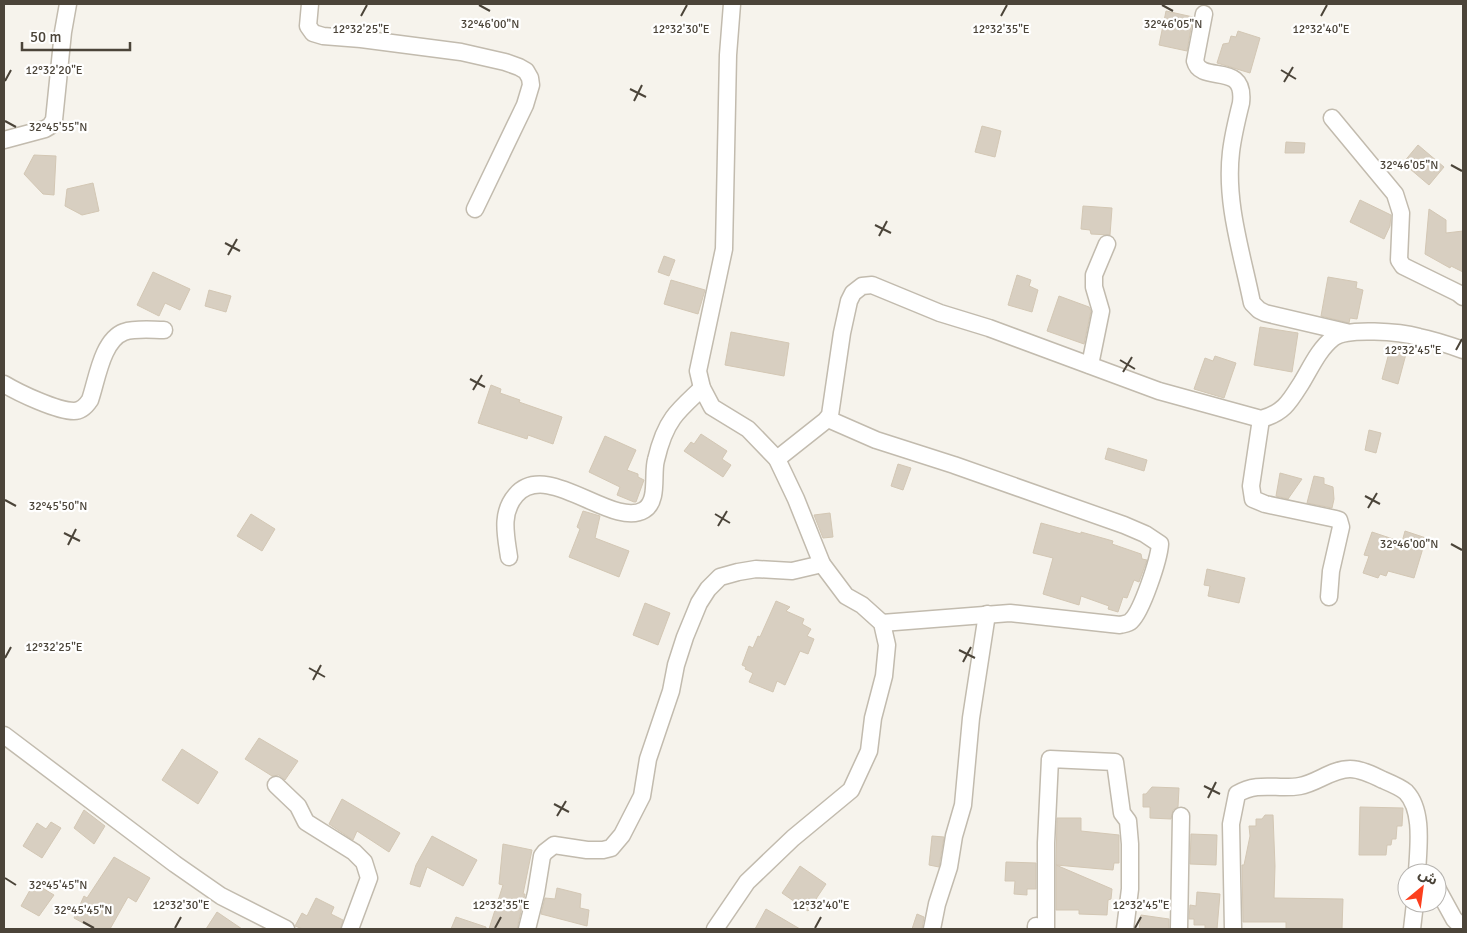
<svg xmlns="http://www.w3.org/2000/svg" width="1467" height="933" font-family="Signika,'Noto Sans Arabic',sans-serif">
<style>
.building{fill:#d8cfc1;stroke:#d3c7b4}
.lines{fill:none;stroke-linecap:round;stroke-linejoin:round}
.minor-casing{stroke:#c2bbae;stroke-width:19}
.minor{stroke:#fff;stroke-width:16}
.ticks{fill:none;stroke:#4b4439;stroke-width:2}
.ticks-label{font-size:12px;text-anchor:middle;fill:#4b4439;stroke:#fff;stroke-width:4.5;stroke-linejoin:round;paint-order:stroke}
</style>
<rect width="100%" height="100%" fill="#f6f3ec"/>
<g class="building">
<polygon points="1166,11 1193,17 1187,51 1159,45"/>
<polygon points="1238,31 1260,38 1250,73 1217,63 1223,44 1229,43 1231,36 1236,37"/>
<polygon points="982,126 1001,131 995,157 975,152"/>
<polygon points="1286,142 1305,143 1304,153 1285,153"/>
<polygon points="1418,145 1444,167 1429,185 1403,163"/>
<polygon points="34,155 56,156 54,195 43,194 24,174"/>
<polygon points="93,183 99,211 82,215 65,206 67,189"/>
<polygon points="1360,200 1391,215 1390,226 1384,239 1350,222"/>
<polygon points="1083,206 1112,208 1110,235 1091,234 1090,230 1081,229"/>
<polygon points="1429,209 1446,220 1446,233 1463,231 1463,272 1451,266 1450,268 1425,254"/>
<polygon points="664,256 675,260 669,276 658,272"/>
<polygon points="153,272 190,289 180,310 165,303 159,316 137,305"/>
<polygon points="1017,275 1031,280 1029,286 1038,290 1032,312 1008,305"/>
<polygon points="1328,277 1357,282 1356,288 1363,290 1357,319 1350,318 1349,323 1321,316"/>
<polygon points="671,280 705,290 698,314 664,304"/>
<polygon points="209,290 231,296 226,312 205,306"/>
<polygon points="1059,296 1089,307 1091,311 1084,344 1047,331"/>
<polygon points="1260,327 1298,333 1292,372 1254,365"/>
<polygon points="731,332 789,343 784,376 725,365"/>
<polygon points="1390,349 1406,354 1398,384 1382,379"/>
<polygon points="1215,356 1236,363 1224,398 1194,389 1205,358 1213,361"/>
<polygon points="491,385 501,389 500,393 520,400 519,402 562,417 553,444 528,435 527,439 478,423"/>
<polygon points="1369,430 1381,433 1376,453 1365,450"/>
<polygon points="701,434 727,451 722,459 731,465 723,477 684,451 691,442 694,444"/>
<polygon points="605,436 636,450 627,470 638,474 638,477 644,480 636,502 634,502 617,495 620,487 589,472"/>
<polygon points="1108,448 1147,460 1144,471 1105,459"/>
<polygon points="898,464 911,468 903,490 891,486"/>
<polygon points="1280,473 1302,479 1288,499 1276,496"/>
<polygon points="1314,476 1324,478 1324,484 1333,487 1334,499 1332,508 1307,503"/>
<polygon points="583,511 600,516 595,538 629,551 619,577 569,557 580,529 577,527"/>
<polygon points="830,513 833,537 823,538 814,515"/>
<polygon points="251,514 275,529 262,551 237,536"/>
<polygon points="1041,523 1081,534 1081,532 1113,541 1112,544 1141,554 1142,559 1147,560 1139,582 1134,580 1127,598 1123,597 1118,612 1108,609 1109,606 1081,596 1079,605 1043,594 1053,558 1033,553"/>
<polygon points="1405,531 1426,538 1414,578 1388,571 1386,576 1380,574 1378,578 1363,573 1369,556 1364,555 1372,532 1402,542"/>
<polygon points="1207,569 1245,578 1239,603 1208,596 1210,586 1204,585"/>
<polygon points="776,601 790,607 786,611 804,619 802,624 811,629 807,636 814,639 808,654 800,651 785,685 777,681 773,692 749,682 753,673 745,669 746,667 742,665 749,646 753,648 758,636 760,637"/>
<polygon points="645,603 670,613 658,645 633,635"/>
<polygon points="259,738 298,761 285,780 279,775 272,776 245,759"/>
<polygon points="182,749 218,772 198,804 162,780"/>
<polygon points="1152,787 1179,788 1178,807 1173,810 1171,819 1150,818 1150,807 1143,807 1143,794 1146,794"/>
<polygon points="342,799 400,833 389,852 357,831 353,840 329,824"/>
<polygon points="1360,807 1403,808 1402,826 1397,826 1396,839 1392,839 1391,845 1387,845 1386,855 1359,855"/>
<polygon points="84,810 105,826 94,844 74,828"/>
<polygon points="1265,815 1273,815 1275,866 1274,898 1343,899 1342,929 1286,929 1286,922 1243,922 1242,865 1244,865 1250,836 1249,826 1256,826 1256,819 1262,819"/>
<polygon points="1057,818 1081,818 1081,831 1119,835 1119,863 1114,863 1113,870 1056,865"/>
<polygon points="51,822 61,828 42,858 23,846 37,823 46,829"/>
<polygon points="1191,834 1217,835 1216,865 1190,864"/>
<polygon points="432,836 477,860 463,886 427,867 420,887 410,884 416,865"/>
<polygon points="932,836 944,837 939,867 929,865"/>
<polygon points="503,844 532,850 523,894 525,894 517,929 489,929 503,885 499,884"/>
<polygon points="114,857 150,878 136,902 128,897 110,929 94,929 74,918 84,896 87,898"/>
<polygon points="1006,862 1036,863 1036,889 1027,889 1027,895 1014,894 1015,881 1005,881"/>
<polygon points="1056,865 1112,889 1111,899 1108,900 1107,915 1079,914 1079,910 1056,910"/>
<polygon points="800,866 826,884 808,911 782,893"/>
<polygon points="34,883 54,895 39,916 21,906"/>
<polygon points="557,888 581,894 580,908 589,910 587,926 541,914 545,898 555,899"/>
<polygon points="1197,892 1220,894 1217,929 1205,929 1205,925 1194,925 1194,919 1189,919 1190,905 1196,906"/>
<polygon points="316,898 334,907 331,914 343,920 340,929 303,929 295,926 302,913 307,916"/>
<polygon points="766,909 800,929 755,929"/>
<polygon points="217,912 242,929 206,929"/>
<polygon points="917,914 924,917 922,929 912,929"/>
<polygon points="1141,915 1169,919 1169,929 1139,929"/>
<polygon points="456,917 486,927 486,929 451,929"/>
</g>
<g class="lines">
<g class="minor-casing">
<g id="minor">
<polyline points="310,4 308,26 313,33 323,36 361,39 461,52 505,62 519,67 526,71 530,78 531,85 525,105 475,209"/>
<path d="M1204,14l-9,47c6,24 51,-1 46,42 -4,16 -8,32 -10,49 -6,51 11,101 21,151l7,7 6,3 81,19"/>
<polyline points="1332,118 1395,194 1401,213 1399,260 1403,266 1458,293 1463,297"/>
<polyline points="4,140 45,129 50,126 54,120 63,32 68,4"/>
<polyline points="1090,365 1101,311 1094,287 1094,275 1107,244"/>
<path d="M4,384c15,9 53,27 70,27 7,0 12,-5 16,-11 7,-20 12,-60 34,-68 12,-4 28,-2 40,-2"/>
<path d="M828,419l48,21 78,25 170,60 21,9 15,10c-1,15 -18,67 -29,77 -3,3 -8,3 -11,4l-110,-12 -128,10"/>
<polyline points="1261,419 1251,486 1253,499 1265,504 1336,519 1339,520 1341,527 1331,571 1329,597"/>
<path d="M777,459l48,-38 5,-6 12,-82 7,-32 4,-8 9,-7 10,-1 68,28 49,15 170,63 102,28c23,-6 29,-18 41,-37 9,-15 17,-33 31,-44 14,-11 68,-6 86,-1 15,3 30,8 44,13"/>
<path d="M509,557c-3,-21 -9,-44 7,-62 31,-36 97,34 128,15 15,-9 8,-36 12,-50 3,-13 9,-31 17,-42 8,-11 19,-20 29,-30"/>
<polyline points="4,735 175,864 221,896 286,929"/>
<polyline points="276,785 298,806 306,822 354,852 364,862 369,878 350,929"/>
<polyline points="1437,888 1454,919 1463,928"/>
<polyline points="527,929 536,893 542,856 545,852 554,845 587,850 603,850 611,848 622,835 642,796 648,759 671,691 676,665 685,637 699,603 708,589 720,577 738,572 756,569 792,571 822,564"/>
<polyline points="715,929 747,882 793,838 851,790 869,751 873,718 884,676 887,645 882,623 862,605 846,596 822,564 796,499 777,459 748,429 712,407 702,388 698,371 724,249 728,55 732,4"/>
<polyline points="932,929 937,904 949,867 954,836 963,805 971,718 987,614"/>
<polyline points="1036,929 1036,926 1046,928 1046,843 1050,759 1115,762 1122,813 1128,821 1130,844 1130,889 1125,929"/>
<polyline points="1179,929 1181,816"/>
<path d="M1233,929l-2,-105 6,-30c22,-13 40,-4 63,-8 17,-3 32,-17 50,-17 11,0 23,6 33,11 7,3 17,7 23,12 18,19 12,57 11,81"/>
<polyline points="1412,929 1415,903"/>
</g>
</g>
<use href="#minor" class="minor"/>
</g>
<path class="ticks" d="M479,5l11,6M1162,5l11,6M361,16l6,-11M681,16l6,-11M1001,16l6,-11M1321,16l6,-11M1281,70l15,9M5,81l6,-11M1284,82l9,-15M630,89l16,8M634,101l8,-16M5,121l11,6M1451,165l11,6M875,225l16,8M879,236l8,-15M225,243l15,8M228,255l9,-16M1456,350l6,-11M1120,360l15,9M1123,372l9,-15M470,379l15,8M473,390l9,-15M1365,496l15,8M5,500l11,6M1368,508l9,-15M715,514l15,9M718,526l9,-15M64,533l16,8M1451,544l11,6M68,545l8,-16M959,650l16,8M5,658l6,-11M963,662l8,-15M309,668l16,9M313,680l8,-15M1204,786l16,8M1208,798l8,-16M554,804l15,8M557,816l9,-15M5,878l11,7M83,922l11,6M175,928l6,-11M495,928l6,-11M815,928l6,-11M1135,928l6,-11"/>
<g class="ticks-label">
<text x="490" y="28">32°46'00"N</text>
<text x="1173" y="28">32°46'05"N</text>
<text x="361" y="33">12°32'25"E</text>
<text x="681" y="33">12°32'30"E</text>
<text x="1001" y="33">12°32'35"E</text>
<text x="1321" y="33">12°32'40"E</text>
<text x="54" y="74">12°32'20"E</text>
<text x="58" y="131">32°45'55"N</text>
<text x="1409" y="169">32°46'05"N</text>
<text x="1413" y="354">12°32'45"E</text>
<text x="58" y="510">32°45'50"N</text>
<text x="1409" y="548">32°46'00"N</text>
<text x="54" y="651">12°32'25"E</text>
<text x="58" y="889">32°45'45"N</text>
<text x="181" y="909">12°32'30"E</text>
<text x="501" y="909">12°32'35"E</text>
<text x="821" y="909">12°32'40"E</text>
<text x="1141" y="909">12°32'45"E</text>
<text x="83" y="914">32°45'45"N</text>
</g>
<rect width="1467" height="933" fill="none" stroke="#4b4439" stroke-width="10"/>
<g transform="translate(1422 888) rotate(29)"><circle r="24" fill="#ffffff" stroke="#b7b4b0"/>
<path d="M0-4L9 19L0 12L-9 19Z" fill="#fc3f1d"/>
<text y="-8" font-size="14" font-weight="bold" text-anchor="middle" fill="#4b4439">ش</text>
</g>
<path d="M22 42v8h108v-8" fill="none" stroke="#4b4439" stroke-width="2.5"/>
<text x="30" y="42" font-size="15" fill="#4b4439" stroke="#ffffff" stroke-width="4" paint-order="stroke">50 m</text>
</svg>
